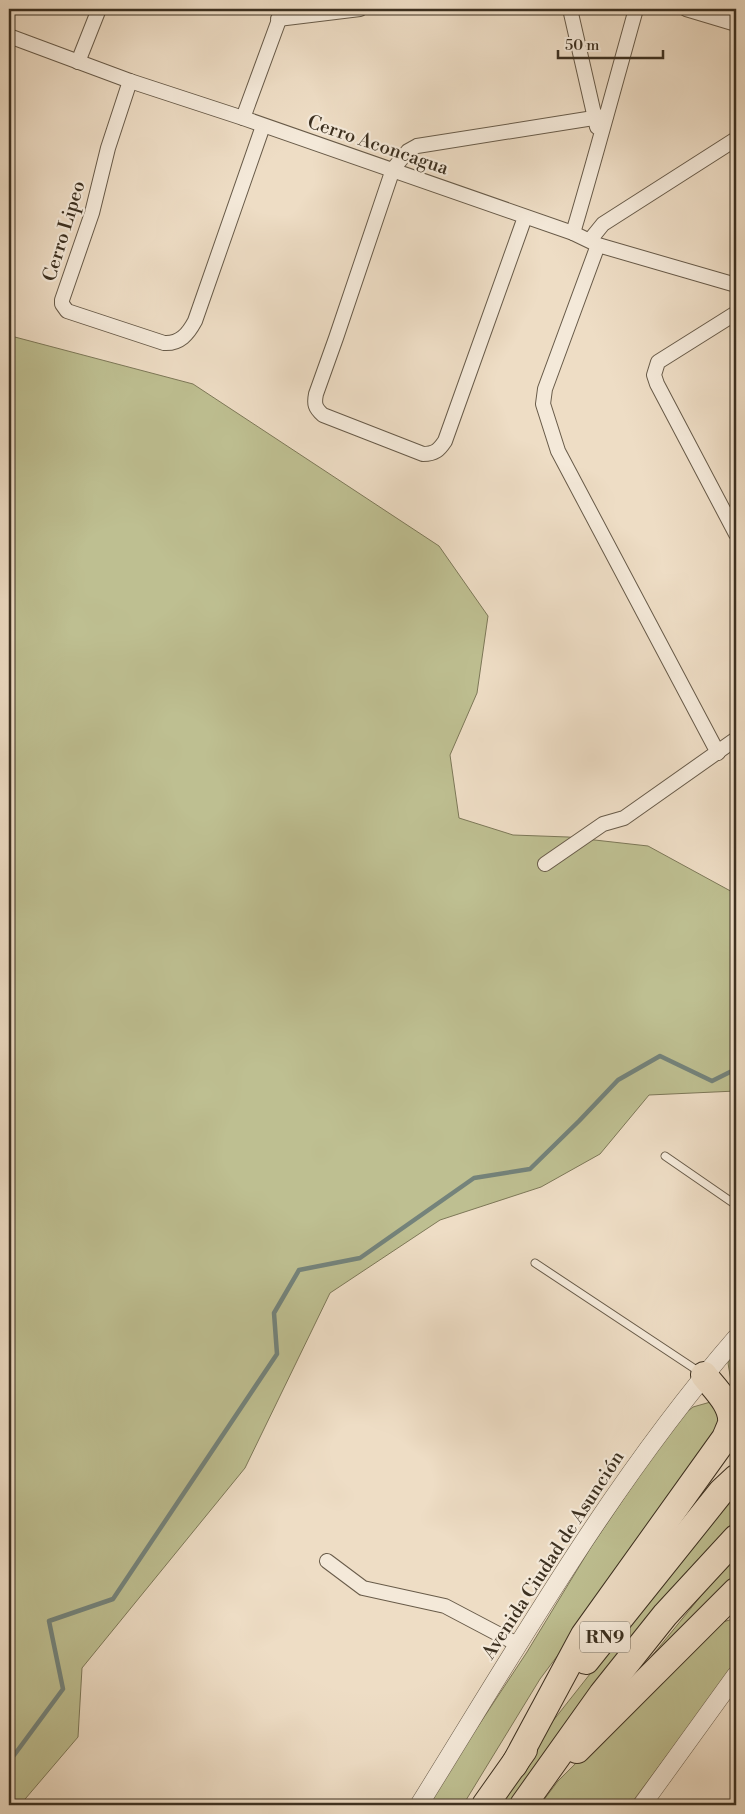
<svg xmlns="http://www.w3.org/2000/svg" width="745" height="1814" font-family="'Libre Bodoni',serif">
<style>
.green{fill:#bebf91;stroke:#7d7858}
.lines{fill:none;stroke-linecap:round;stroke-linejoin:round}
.stream{stroke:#74837b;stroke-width:4.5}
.service-casing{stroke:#685b49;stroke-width:9}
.minor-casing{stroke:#685b49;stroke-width:16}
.tertiary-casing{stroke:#685b49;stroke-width:19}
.motorway-casing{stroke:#3c3020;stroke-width:28}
.service{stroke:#f4e9d9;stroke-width:7}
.minor{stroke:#f4e9d9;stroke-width:14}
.tertiary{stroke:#f4e9d9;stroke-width:18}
.motorway{stroke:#eeddc5;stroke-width:26}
.labels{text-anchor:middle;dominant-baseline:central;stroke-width:4.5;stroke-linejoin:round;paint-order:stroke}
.shield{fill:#f4e9d9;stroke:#736858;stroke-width:1}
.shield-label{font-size:18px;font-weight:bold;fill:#3c3020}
.street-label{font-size:19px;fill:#3c3020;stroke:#f4e9d9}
</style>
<rect width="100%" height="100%" fill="#eeddc5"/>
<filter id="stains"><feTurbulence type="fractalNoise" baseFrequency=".004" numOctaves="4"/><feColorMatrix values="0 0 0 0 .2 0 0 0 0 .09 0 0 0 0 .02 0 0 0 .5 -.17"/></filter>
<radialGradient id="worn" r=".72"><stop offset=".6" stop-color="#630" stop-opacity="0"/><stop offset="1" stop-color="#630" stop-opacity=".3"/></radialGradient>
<g class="green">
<polygon points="11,336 193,384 439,546 488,616 477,693 450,755 459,818 513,835 568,837 648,846 736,894 736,1091 649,1095 600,1154 541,1187 440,1220 330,1293 245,1468 82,1668 78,1737 20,1805 9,1805 9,344"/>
<polygon points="736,1344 736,1412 728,1363"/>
<polygon points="714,1401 721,1422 712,1449 540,1679 463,1805 426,1805 527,1652 591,1547 677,1420 693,1407"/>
<polygon points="736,1494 736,1519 698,1561 511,1805 492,1805 530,1750 706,1527"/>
<polygon points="736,1553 736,1577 645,1674 638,1673"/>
<polygon points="733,1619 736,1621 736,1663 630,1805 540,1805 558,1781 716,1624"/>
</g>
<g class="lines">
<polyline class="stream" points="9,1762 63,1689 49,1621 113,1599 277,1354 274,1313 299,1270 360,1258 474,1178 530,1169 579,1121 618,1080 660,1056 712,1081 736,1069"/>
<g class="service-casing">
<g id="service">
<polyline points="665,1156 736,1205"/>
<polyline points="535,1263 701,1373"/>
</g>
</g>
<g class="minor-casing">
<g id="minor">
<polyline points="570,9 597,127"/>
<polyline points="686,9 736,24"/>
<polyline points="278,19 360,9"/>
<polyline points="9,36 130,81 243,118 573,233 598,245 736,285"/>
<polyline points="78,62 99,9"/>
<path d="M130,81l-22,67 -16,65 -30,87v4l5,7 97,32c16,1 24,-9 31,-22l68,-195"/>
<polyline points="243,118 283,9"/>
<path d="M525,217l-80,224c-6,9 -10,13 -22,13l-100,-39c-8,-7 -9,-11 -7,-21l20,-56 57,-169 15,-18 9,-5 189,-30"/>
<path d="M573,233c22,-74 42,-149 63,-224"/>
<polyline points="590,240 603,224 736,139"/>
<polyline points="598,245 545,389 543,404 558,451 718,753"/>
<polyline points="736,313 658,362 654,375 657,384 736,534"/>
<polyline points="545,864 603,824 624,818 736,739"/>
<polyline points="327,1561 363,1588 445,1606 519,1645"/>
</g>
</g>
<g class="tertiary-casing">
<g id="tertiary">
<path d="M419,1805c99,-159 193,-324 317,-467"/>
<polyline points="642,1805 736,1675"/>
</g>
</g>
<g class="motorway-casing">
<g id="motorway">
<polyline points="586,1661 721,1492 736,1478"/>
<polyline points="577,1750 736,1591"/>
<path d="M514,1765l70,-130 141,-197c2,-5 5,-11 6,-15 2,-18 -17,-35 -27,-48"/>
<polyline points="485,1805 524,1750"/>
<polyline points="523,1805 602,1694 665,1615 736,1538"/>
</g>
</g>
<use href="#service" class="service"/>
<use href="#minor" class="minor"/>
<use href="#tertiary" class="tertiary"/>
<use href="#motorway" class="motorway"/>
</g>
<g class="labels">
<rect class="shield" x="580" y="1621.5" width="50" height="31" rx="4"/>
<g class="shield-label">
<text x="605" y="1637">RN9</text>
</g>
<g class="street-label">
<text transform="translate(378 145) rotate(19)">Cerro Aconcagua</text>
<text transform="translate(64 231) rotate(-73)">Cerro Lipeo</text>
<text transform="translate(553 1555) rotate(-57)">Avenida Ciudad de Asunción</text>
</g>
</g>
<rect width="745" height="1814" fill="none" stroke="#eeddc5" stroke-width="30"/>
<rect x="10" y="10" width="725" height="1794" fill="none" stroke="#3c3020" stroke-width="2.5"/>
<rect x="15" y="15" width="715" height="1784" fill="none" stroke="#3c3020"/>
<path d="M558 50v8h105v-8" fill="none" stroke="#3c3020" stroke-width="2.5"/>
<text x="565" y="50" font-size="15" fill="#3c3020" stroke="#f4e9d9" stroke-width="4" paint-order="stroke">50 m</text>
<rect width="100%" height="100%" filter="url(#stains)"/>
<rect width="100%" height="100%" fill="url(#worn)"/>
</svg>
